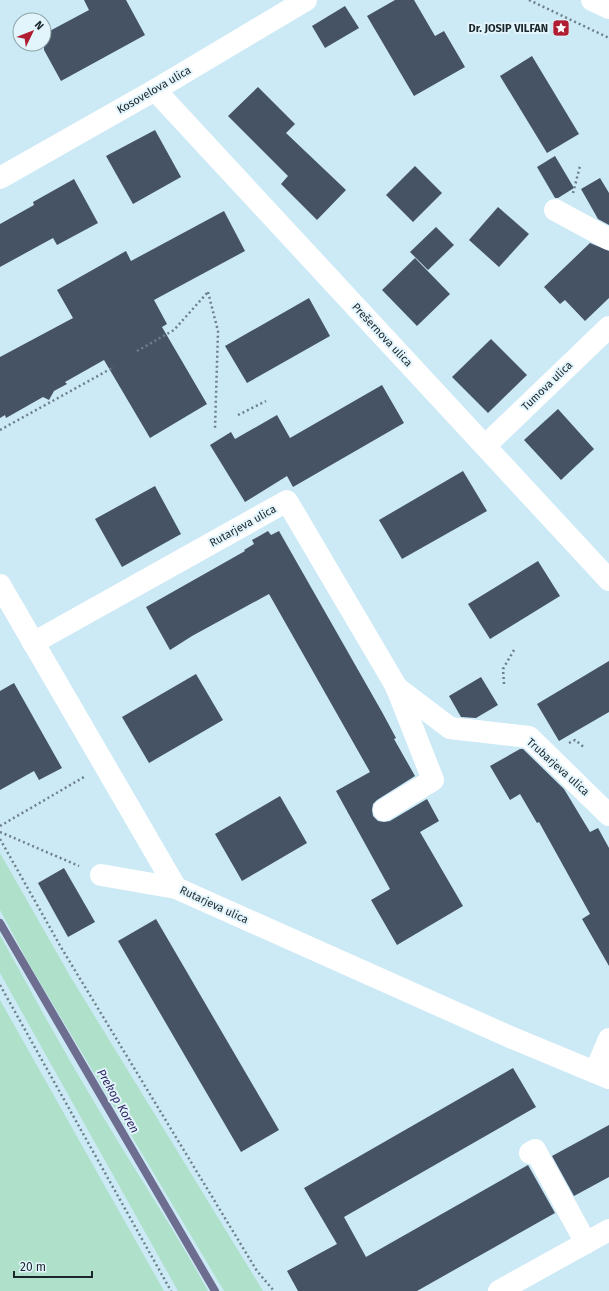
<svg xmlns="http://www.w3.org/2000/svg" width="609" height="1291" font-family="'Fira Sans',sans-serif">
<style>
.green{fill:#afe0c9}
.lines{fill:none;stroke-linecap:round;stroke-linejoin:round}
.stream{stroke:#6d6d90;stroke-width:8}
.building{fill:#455365}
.path{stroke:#6d8089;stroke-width:2.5;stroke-dasharray:2 3;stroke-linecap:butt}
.minor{stroke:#fff;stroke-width:22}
.major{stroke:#fff;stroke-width:22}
.labels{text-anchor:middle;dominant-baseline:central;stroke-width:4;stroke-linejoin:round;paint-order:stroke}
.poi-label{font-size:11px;font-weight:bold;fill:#1b262b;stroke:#e2f4fc;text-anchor:end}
.street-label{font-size:11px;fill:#1b262b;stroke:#e2f4fc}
.water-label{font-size:12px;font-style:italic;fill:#352a65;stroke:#e2f4fc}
</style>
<rect width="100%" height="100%" fill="#cce9f6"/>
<g class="green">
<polygon points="0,853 70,976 263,1291 224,1291 29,964 0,910"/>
<path d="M0,935c35,64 70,128 108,190 33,55 69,109 100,166h-30l-178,-318z"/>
<polygon points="0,1000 164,1291 0,1291"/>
</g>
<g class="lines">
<polyline class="stream" points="0,923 215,1291"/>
</g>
<g class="building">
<polygon points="84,0 126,0 145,35 61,81 44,50 44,34 89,10"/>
<polygon points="395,0 414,0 435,36 444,31 465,67 414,96 367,16"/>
<polygon points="345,6 359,28 325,48 312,26"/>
<polygon points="532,56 579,134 547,153 500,76"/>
<polygon points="258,87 295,124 286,133 346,190 317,220 281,184 288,176 228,116"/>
<polygon points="155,130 181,177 133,204 106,156"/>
<polygon points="555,156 574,188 558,198 555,198 537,167"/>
<polygon points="415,166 442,193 413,222 386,195"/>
<polygon points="600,178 609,193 609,225 598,219 581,189"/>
<polygon points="74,179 98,223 57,245 53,238 0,267 0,224 34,205 33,202"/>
<polygon points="498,207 529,234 499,267 469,240"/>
<polygon points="224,211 245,251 154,300 167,324 162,327 207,404 150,438 104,360 65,382 67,384 54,391 49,400 43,397 6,418 5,415 0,418 0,357 73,318 57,290 126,251 131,261"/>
<polygon points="436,227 454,245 428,270 410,252"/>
<polygon points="590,243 609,251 609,298 585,321 565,300 560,304 544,287"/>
<polygon points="415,258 450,294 417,326 382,290"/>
<polygon points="309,298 330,336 247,383 225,346"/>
<polygon points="491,339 527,375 488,413 452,377"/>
<polygon points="382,385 404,423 293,487 287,476 245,502 210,445 231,432 235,439 277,415 290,438"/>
<polygon points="558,409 594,449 561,480 524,440"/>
<polygon points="463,471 487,511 402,559 379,520"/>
<polygon points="155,486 181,534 122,567 95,519"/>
<polygon points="268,531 271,535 279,531 382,712 396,738 394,739 415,776 377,800 373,804 372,810 373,816 378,821 384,822 390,821 427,799 439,821 420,832 463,906 397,945 371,900 390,889 336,791 370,772 269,594 192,636 170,650 146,607 245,551 244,550 254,544 252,540"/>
<polygon points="538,561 560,596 490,639 468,604"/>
<polygon points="609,661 609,712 559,741 537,704"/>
<polygon points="196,674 223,720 149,763 122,717"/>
<polygon points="481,677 498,705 476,718 461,717 449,696"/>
<polygon points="14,683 62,768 39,780 34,771 0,790 0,691"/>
<polygon points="520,749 523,749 564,789 590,832 598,828 609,848 609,966 582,919 590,914 539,822 537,823 520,794 510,800 490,766"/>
<polygon points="280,796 307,843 242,881 215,834"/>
<polygon points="64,868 95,922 68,937 38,883"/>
<polygon points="156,919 279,1130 241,1152 118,941"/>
<polygon points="513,1068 536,1107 344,1217 366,1257 528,1165 555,1213 417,1291 298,1291 287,1271 337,1244 304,1188"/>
<polygon points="609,1125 609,1177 574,1196 552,1156"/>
</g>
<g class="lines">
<g class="path">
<polyline points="529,0 609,38"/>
<polyline points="573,193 580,166"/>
<polyline points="208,292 218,331 215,428"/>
<polyline points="137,351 174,330 207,293"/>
<polyline points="238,415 266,401"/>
<polyline points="0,430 114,367"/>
<polyline points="504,684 503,669 514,650"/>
<polyline points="569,743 575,740 585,748"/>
<polyline points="0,826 84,777"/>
<polyline points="0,832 79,866"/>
<polyline points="0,839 62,949 257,1271 274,1291"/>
<polyline points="0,985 171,1291"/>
</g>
<g class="minor">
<polyline points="155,90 609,580"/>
<polyline points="0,178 155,90 306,0"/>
<polyline points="555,210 609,239"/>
<polyline points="485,446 609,327"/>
<polyline points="0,585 176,888 510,1037 609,1078"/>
<polyline points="33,643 287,501 396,686 433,780 384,810"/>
<polyline points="396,687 450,728 529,737 609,815"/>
<polyline points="101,875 176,888"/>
<polyline points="595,1072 609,1039"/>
<polyline points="530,1153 535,1150 586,1243"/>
<polyline points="499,1291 609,1230"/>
</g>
<polyline class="major" points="592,0 609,8"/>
</g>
<defs>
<g id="sight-square" transform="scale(0.9)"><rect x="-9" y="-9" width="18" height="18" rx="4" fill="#b01d31" stroke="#e2f4fc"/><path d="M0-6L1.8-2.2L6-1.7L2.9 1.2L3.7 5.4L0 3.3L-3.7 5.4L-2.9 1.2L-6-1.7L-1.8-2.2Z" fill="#fff"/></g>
</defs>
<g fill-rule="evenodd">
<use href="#sight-square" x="561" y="28"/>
</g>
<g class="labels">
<g class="poi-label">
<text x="548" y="28">Dr. JOSIP VILFAN</text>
</g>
<g class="street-label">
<text transform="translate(154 90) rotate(-30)">Kosovelova ulica</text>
<text transform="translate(382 335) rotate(47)">Prešernova ulica</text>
<text transform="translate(547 386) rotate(-44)">Tumova ulica</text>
<text transform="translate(243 526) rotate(-29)">Rutarjeva ulica</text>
<text transform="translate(558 767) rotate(42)">Trubarjeva ulica</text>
<text transform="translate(214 905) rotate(25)">Rutarjeva ulica</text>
</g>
<g class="water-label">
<text transform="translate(118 1101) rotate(60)">Prekop Koren</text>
</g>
</g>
<g transform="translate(32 32) rotate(47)"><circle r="19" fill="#e2f4fc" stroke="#92a2a8"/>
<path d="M0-3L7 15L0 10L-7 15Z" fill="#b01d31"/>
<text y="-6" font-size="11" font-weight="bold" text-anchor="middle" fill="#1b262b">N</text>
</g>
<path d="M14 1271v6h78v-6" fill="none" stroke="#1b262b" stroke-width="2"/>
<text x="20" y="1271" font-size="12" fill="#1b262b" stroke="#e2f4fc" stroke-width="3" paint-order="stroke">20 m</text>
</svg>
